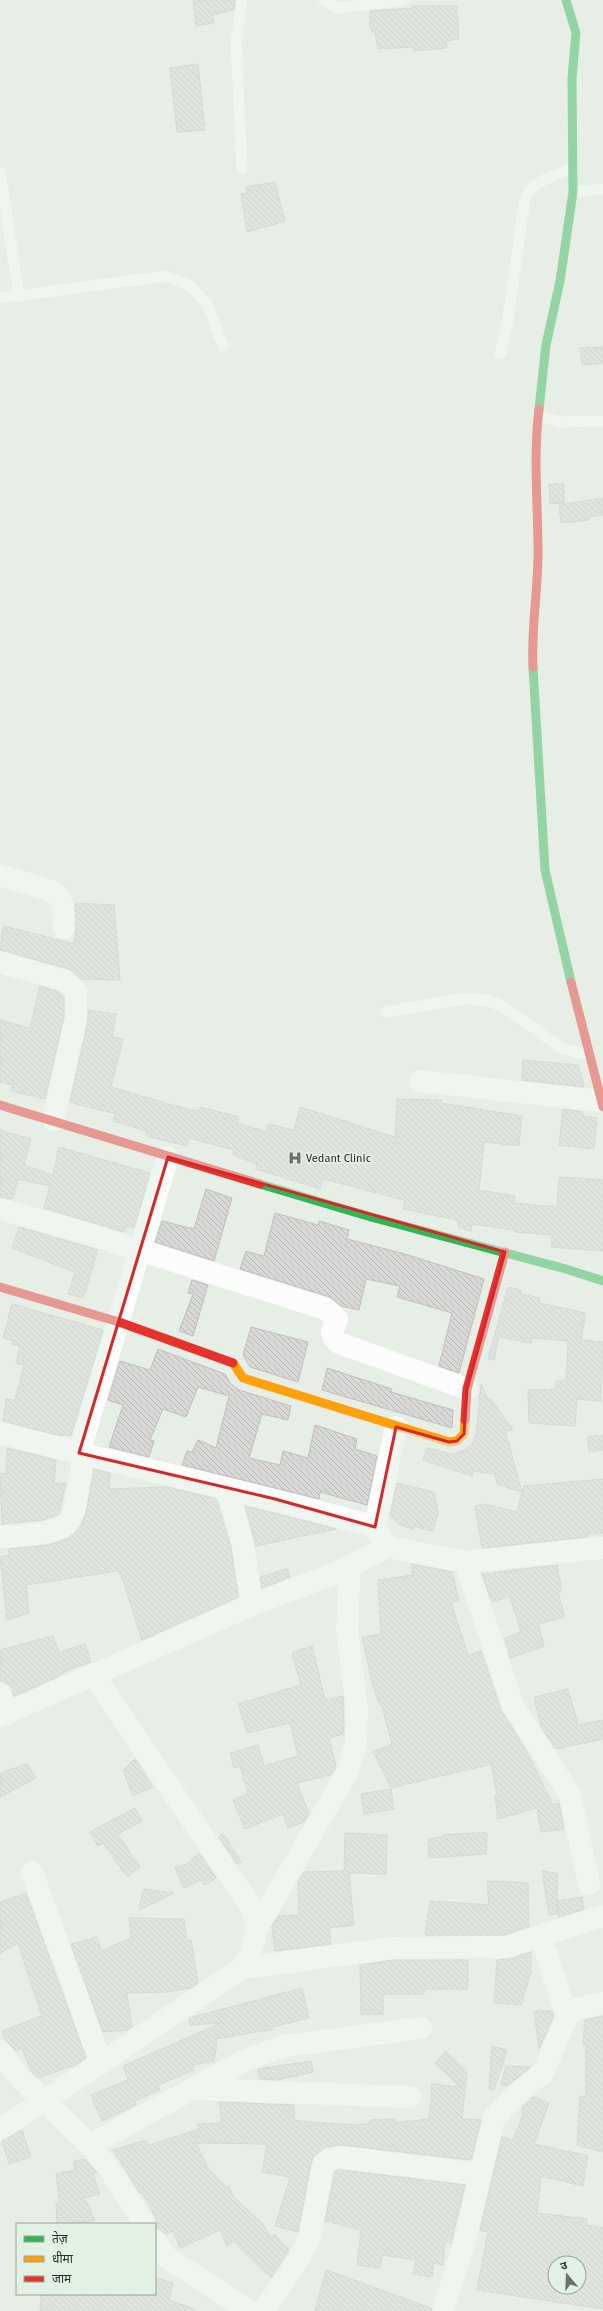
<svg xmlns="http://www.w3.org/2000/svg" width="603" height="2311" font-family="'Fira Sans','Noto Sans Devanagari',sans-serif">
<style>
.building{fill:url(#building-back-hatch);stroke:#c0c0be;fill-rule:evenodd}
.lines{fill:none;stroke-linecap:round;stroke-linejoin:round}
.lane{stroke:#fbfcfb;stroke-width:11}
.street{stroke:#fbfcfb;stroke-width:22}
.fast{stroke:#30b455;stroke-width:9}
.slow{stroke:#ff9f0a;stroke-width:9}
.jam{stroke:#e5322d;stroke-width:9}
.marked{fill:none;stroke:#d62828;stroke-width:3;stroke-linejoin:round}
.labels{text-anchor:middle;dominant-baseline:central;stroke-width:3.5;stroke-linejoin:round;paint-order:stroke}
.poi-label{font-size:11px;fill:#272d28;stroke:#e2f1e3;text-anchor:start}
</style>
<defs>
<pattern id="building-back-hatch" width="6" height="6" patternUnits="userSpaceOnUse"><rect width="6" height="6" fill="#d8d8d6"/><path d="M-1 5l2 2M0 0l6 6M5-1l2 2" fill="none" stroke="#b9bab8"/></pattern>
</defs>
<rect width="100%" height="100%" fill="#e6eee6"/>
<g class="building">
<polygon points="193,0 235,0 234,10 212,15 214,23 196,26"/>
<polygon points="411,6 457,6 459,39 446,41 447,48 414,51 414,47 378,49 375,32 372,32 370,25 370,11 412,8"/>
<polygon points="198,64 205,130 177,132 170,68"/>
<polygon points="275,182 285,221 247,232 241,194 247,193 246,187"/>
<polygon points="603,347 603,363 582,365 580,348"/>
<polygon points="549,484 564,484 564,503 550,504"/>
<polygon points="603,498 603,515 589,517 590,520 561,523 559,505"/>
<polygon points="75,903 114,905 120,980 81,979 69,969 0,950 3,926 74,944 76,927"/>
<polygon points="40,986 59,992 64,997 64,1017 45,1099 11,1091 13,1085 0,1082 0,1020 30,1028"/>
<polygon points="88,1010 116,1014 112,1037 123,1039 111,1087 183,1108 199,1111 200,1107 239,1117 237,1123 266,1132 268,1124 294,1130 300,1107 395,1137 397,1099 441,1100 441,1103 522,1116 519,1146 484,1142 479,1190 515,1196 514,1203 557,1207 559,1177 603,1180 603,1251 551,1247 552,1235 514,1232 514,1230 472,1224 471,1231 458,1227 458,1220 403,1209 405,1200 323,1179 320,1189 256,1169 257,1164 233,1155 234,1150 189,1138 187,1146 146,1136 146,1131 113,1121 116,1114 70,1102 88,1021"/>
<polygon points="523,1060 578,1065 584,1087 522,1080"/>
<polygon points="563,1109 583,1112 583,1116 597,1118 594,1149 559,1145"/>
<polygon points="0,1130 31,1139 24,1165 53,1175 59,1147 150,1173 134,1228 126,1226 124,1232 44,1208 50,1186 18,1179 12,1199 0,1197"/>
<polygon points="206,1189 232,1198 214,1261 155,1242 162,1221 194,1229"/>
<polygon points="275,1213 318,1225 319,1221 349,1230 347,1239 405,1254 484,1279 459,1373 439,1366 452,1313 397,1297 400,1286 366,1279 359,1310 341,1306 330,1297 240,1269 246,1251 264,1256"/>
<polygon points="19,1227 98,1250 83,1298 68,1294 75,1272 12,1248"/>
<polygon points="192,1280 208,1285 193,1336 179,1331 193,1294 188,1293"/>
<polygon points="508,1287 521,1290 520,1294 540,1298 539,1303 586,1313 581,1340 603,1342 601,1401 577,1399 575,1426 529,1423 528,1390 556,1389 556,1381 566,1381 568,1341 532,1338 531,1343 499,1337 494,1360 488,1359"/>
<polygon points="12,1304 103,1330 71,1436 57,1435 3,1421 6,1399 15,1400 24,1365 16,1363 20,1346 12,1344 14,1341 3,1338"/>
<polygon points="251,1327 308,1342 298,1382 250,1367 243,1355"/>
<polygon points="158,1349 225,1374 230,1383 239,1390 291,1406 288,1420 262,1414 249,1458 280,1465 283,1451 308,1458 315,1425 357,1439 355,1449 377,1456 367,1505 320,1492 319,1499 182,1465 187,1451 192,1452 198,1440 216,1448 229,1396 198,1387 186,1417 163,1409 150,1440 154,1441 149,1457 109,1447 123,1405 108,1400 120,1361 150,1370"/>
<polygon points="327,1368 392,1389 391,1392 453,1410 452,1428 322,1390"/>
<polygon points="481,1384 488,1399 491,1399 513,1430 505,1430 522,1492 524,1486 603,1479 603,1533 587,1534 587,1537 482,1548 475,1506 484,1504 517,1512 522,1492 497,1484 495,1474 473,1471 472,1476 423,1460 427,1448 451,1454 465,1450 473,1443 476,1435"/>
<polygon points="603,1435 603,1450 589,1452 587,1437"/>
<polygon points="7,1448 56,1460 54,1484 66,1483 59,1514 43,1520 2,1524 0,1473 6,1474"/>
<polygon points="94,1469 110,1473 109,1489 167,1487 216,1499 231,1548 238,1597 142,1640 121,1574 119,1574 118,1571 26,1585 29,1613 7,1620 0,1557 9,1555 8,1549 49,1545 67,1539 75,1533 86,1514"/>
<polygon points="397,1483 434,1492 438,1513 433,1531 414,1526 414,1530 398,1524 390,1515"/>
<polygon points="245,1506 298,1519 336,1529 256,1546"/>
<polygon points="411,1564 452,1572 459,1601 451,1602 468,1655 481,1651 501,1710 526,1750 553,1805 559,1803 564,1829 541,1832 537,1808 498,1819 495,1795 497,1794 491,1764 391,1788 373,1751 392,1745 382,1706 380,1706 374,1689 362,1637 381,1634 378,1580 413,1575"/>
<polygon points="557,1565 562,1591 558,1592 565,1617 538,1624 544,1646 510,1658 505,1638 521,1632 510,1596 492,1602 482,1574"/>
<polygon points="287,1569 290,1577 262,1588 260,1577"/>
<polygon points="53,1636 59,1652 85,1644 91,1662 65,1671 59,1676 14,1696 9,1684 0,1681 0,1650"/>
<polygon points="312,1646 325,1700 343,1696 344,1734 329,1738 336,1767 331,1775 297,1783 309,1814 304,1822 288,1828 283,1814 245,1829 233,1800 248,1794 240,1766 234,1768 230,1753 258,1745 264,1766 298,1756 290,1723 247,1733 238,1704 301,1685 292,1653"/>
<polygon points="568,1689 578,1725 603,1720 603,1739 556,1749 541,1727 534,1697"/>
<polygon points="135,1759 153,1787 133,1796 123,1770"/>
<polygon points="27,1764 36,1778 0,1797 0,1773"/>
<polygon points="391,1789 394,1809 364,1814 361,1794"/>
<polygon points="135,1808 142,1821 118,1834 140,1867 127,1877 103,1843 98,1846 90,1832"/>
<polygon points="223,1833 241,1862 237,1864 219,1837"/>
<polygon points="345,1833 387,1835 386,1874 349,1873 354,1925 329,1928 331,1944 275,1951 272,1927 278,1916 299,1915 298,1882 304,1872 344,1871"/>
<polygon points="474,1833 487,1833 486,1854 429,1858 428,1839 442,1837 442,1835"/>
<polygon points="199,1853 216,1878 205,1885 201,1880 184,1888 175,1868 187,1864"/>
<polygon points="542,1871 557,1873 557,1901 582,1897 584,1909 559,1917 557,1904 557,1914 549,1915"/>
<polygon points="487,1881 528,1883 529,1927 504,1935 425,1935 430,1901 489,1905"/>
<polygon points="143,1889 174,1893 139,1910"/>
<polygon points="26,1893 86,2058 76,2065 38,2078 31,2071 22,2048 16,2051 6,2041 2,2031 42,2016 18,1943 0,1953 0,1902"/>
<polygon points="129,1918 184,1919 187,1941 191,1940 198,1983 190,1988 167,1992 127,1993 132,2027 127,2030 103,2032 71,1944 97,1937 101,1951 131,1938"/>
<polygon points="531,1952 531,1972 521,2005 494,2003 497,1960 510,1959"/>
<polygon points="394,1960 468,1960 468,1989 424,1989 424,1994 383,1994 383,2014 361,2014 360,1965"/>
<polygon points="302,1988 309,2018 272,2027 273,2029 216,2039 217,2044 214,2061 193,2065 194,2070 158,2085 160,2090 135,2101 136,2105 102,2121 91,2095 128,2080 123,2066 221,2023 190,2025 189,2019 193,2017"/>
<polygon points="534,2011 552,2011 554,2016 539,2049"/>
<polygon points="603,2016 603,2152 577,2145 580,2096 586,2097 586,2044 583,2044 585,2020"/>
<polygon points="492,2046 507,2050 494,2090 489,2089"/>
<polygon points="446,2051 467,2071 462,2119 481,2120 471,2160 342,2145 326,2147 314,2156 311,2163 298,2232 275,2226 290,2177 262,2172 267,2144 196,2143 209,2169 226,2187 229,2186 233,2196 263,2224 272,2239 274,2234 289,2250 271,2278 234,2242 227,2246 220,2230 180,2248 173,2231 166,2234 157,2228 156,2218 142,2192 140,2193 113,2150 147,2140 149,2145 199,2129 197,2124 222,2123 219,2102 294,2105 294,2120 307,2122 357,2125 369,2124 370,2120 396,2119 395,2123 429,2119 432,2084 460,2087 435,2063"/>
<polygon points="311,2061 313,2072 277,2080 260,2079 258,2069"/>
<polygon points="506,2066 531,2067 507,2086 501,2085"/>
<path d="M533,2097l16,6 -15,41 54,12 -5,30 -42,-10 -4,37 50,6 -1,6 17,3v81l-126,-19 11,-58 -8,-2 22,-93 11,3 10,-26v-8zM555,2263h24v24h-24z"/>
<polygon points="22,2130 31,2157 9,2164 2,2141"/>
<polygon points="85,2159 97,2173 93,2174 100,2194 84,2198 95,2220 79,2224 57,2224 56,2204 60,2203 56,2174 75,2170 74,2161"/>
<polygon points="340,2170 465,2185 451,2243 445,2241 443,2265 434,2263 432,2277 413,2274 416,2260 382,2255 380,2268 357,2265 361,2230 333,2223 334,2219 330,2222 325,2221 335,2171"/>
<polygon points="326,2270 431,2308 431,2311 315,2311"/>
<polygon points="155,2278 173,2283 169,2300 195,2309 195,2311 40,2311 41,2295 53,2296 53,2294 155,2294"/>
</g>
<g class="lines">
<g class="lane">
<polyline points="242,0 236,42 242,169"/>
<polyline points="324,0 338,8 404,0"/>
<polyline points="0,172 19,295"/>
<polyline points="573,192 603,189"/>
<polyline points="0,298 166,276 190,286 208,305 223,346"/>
<path d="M500,354l7,-28 18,-128c10,-19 30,-22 48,-30"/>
<polyline points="538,416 561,422 603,421"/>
<polyline points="386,1012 468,998 488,1001 502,1006 563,1049 588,1054"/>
</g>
<g class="street">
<path d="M0,875l54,17c12,9 9,23 10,36"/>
<polyline points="0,962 66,981 76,992 76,1018 53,1120"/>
<polyline points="420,1081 601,1101"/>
<polyline points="0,1209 79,1231 326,1309 337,1319 332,1331 334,1338 339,1343 467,1389"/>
<polyline points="0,1433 79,1453 168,1157"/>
<path d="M79,1453c99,24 198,46 296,74l13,20"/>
<polyline points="224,1489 229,1495 243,1545 252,1605"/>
<polyline points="375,1527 396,1427"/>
<path d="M0,1537c17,-1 56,-2 68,-14 8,-8 13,-56 16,-69"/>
<polyline points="465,1562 513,1706 570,1795 589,1884"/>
<path d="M94,1676l160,235c5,24 0,35 -11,57"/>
<polyline points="0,1693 6,1714"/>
<polyline points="0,1716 252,1605 331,1575 388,1547 465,1562 603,1548"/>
<polyline points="32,1872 101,2063"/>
<polyline points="257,1928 348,1771 356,1743 357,1710 347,1630 350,1565"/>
<polyline points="541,1936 567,2017"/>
<polyline points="0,2051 20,2078 90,2145 109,2169 145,2224"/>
<polyline points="193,2089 410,2097"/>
<polyline points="0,2129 44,2101 243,1968 393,1948 506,1947 603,1916"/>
<polyline points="90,2145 245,2060 285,2046 421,2028"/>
<polyline points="155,2240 167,2258 250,2311"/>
<polyline points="264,2311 298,2260 309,2239 323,2165 329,2159 340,2157 479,2174"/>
<polyline points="443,2311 465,2240 494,2118 519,2092 542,2074 567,2017 577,2009 603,2003"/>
</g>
<g class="fast">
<polyline points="539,409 546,345 560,281 573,192 572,78 576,33 566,0"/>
<polyline points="533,667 545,870 571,982"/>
<polyline points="260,1184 371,1217 566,1269 603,1281"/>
</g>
<polyline class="slow" points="233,1363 243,1378 449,1442 457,1441 464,1434 465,1420"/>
<g class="jam">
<path d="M533,667c-2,-38 5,-76 5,-115 0,-48 -5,-95 1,-143"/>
<polyline points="571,982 603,1107"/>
<polyline points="0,1105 260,1184"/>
<polyline points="0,1287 119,1322 233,1363"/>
<polyline points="465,1420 467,1389 505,1252"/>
</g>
</g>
<path d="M0 0H603V2311H0ZM168,1157l337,95 -38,137 -3,45 -7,7 -8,1 -53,-15 -21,100 -100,-28 -196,-46z" fill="#e6eee6" fill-opacity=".55" fill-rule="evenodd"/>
<path class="marked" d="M168,1157l337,95 -38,137 -3,45 -7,7 -8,1 -53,-15 -21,100 -100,-28 -196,-46z"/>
<defs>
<g id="hospital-bare" transform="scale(1.08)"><path d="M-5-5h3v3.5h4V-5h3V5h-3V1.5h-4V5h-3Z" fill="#6a716a" stroke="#e2f1e3" stroke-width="2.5" paint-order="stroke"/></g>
</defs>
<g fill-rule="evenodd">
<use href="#hospital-bare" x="295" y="1158"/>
</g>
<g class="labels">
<g class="poi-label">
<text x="306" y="1158">Vedant Clinic</text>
</g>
</g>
<rect x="16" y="2223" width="140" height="72" fill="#e2f1e3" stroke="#97a398"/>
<rect x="24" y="2236" width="20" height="6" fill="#30b455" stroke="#97a398"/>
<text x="52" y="2243" font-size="12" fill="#272d28">तेज़</text>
<rect x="24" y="2256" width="20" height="6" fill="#ff9f0a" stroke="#97a398"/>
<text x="52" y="2263" font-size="12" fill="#272d28">धीमा</text>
<rect x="24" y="2276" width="20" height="6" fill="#e5322d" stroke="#97a398"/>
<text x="52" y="2283" font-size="12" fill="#272d28">जाम</text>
<g transform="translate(567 2275) rotate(341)"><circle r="19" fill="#e2f1e3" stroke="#97a398"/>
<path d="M0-3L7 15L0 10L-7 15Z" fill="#6a716a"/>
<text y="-6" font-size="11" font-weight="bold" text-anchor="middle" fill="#272d28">उ</text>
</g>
</svg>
